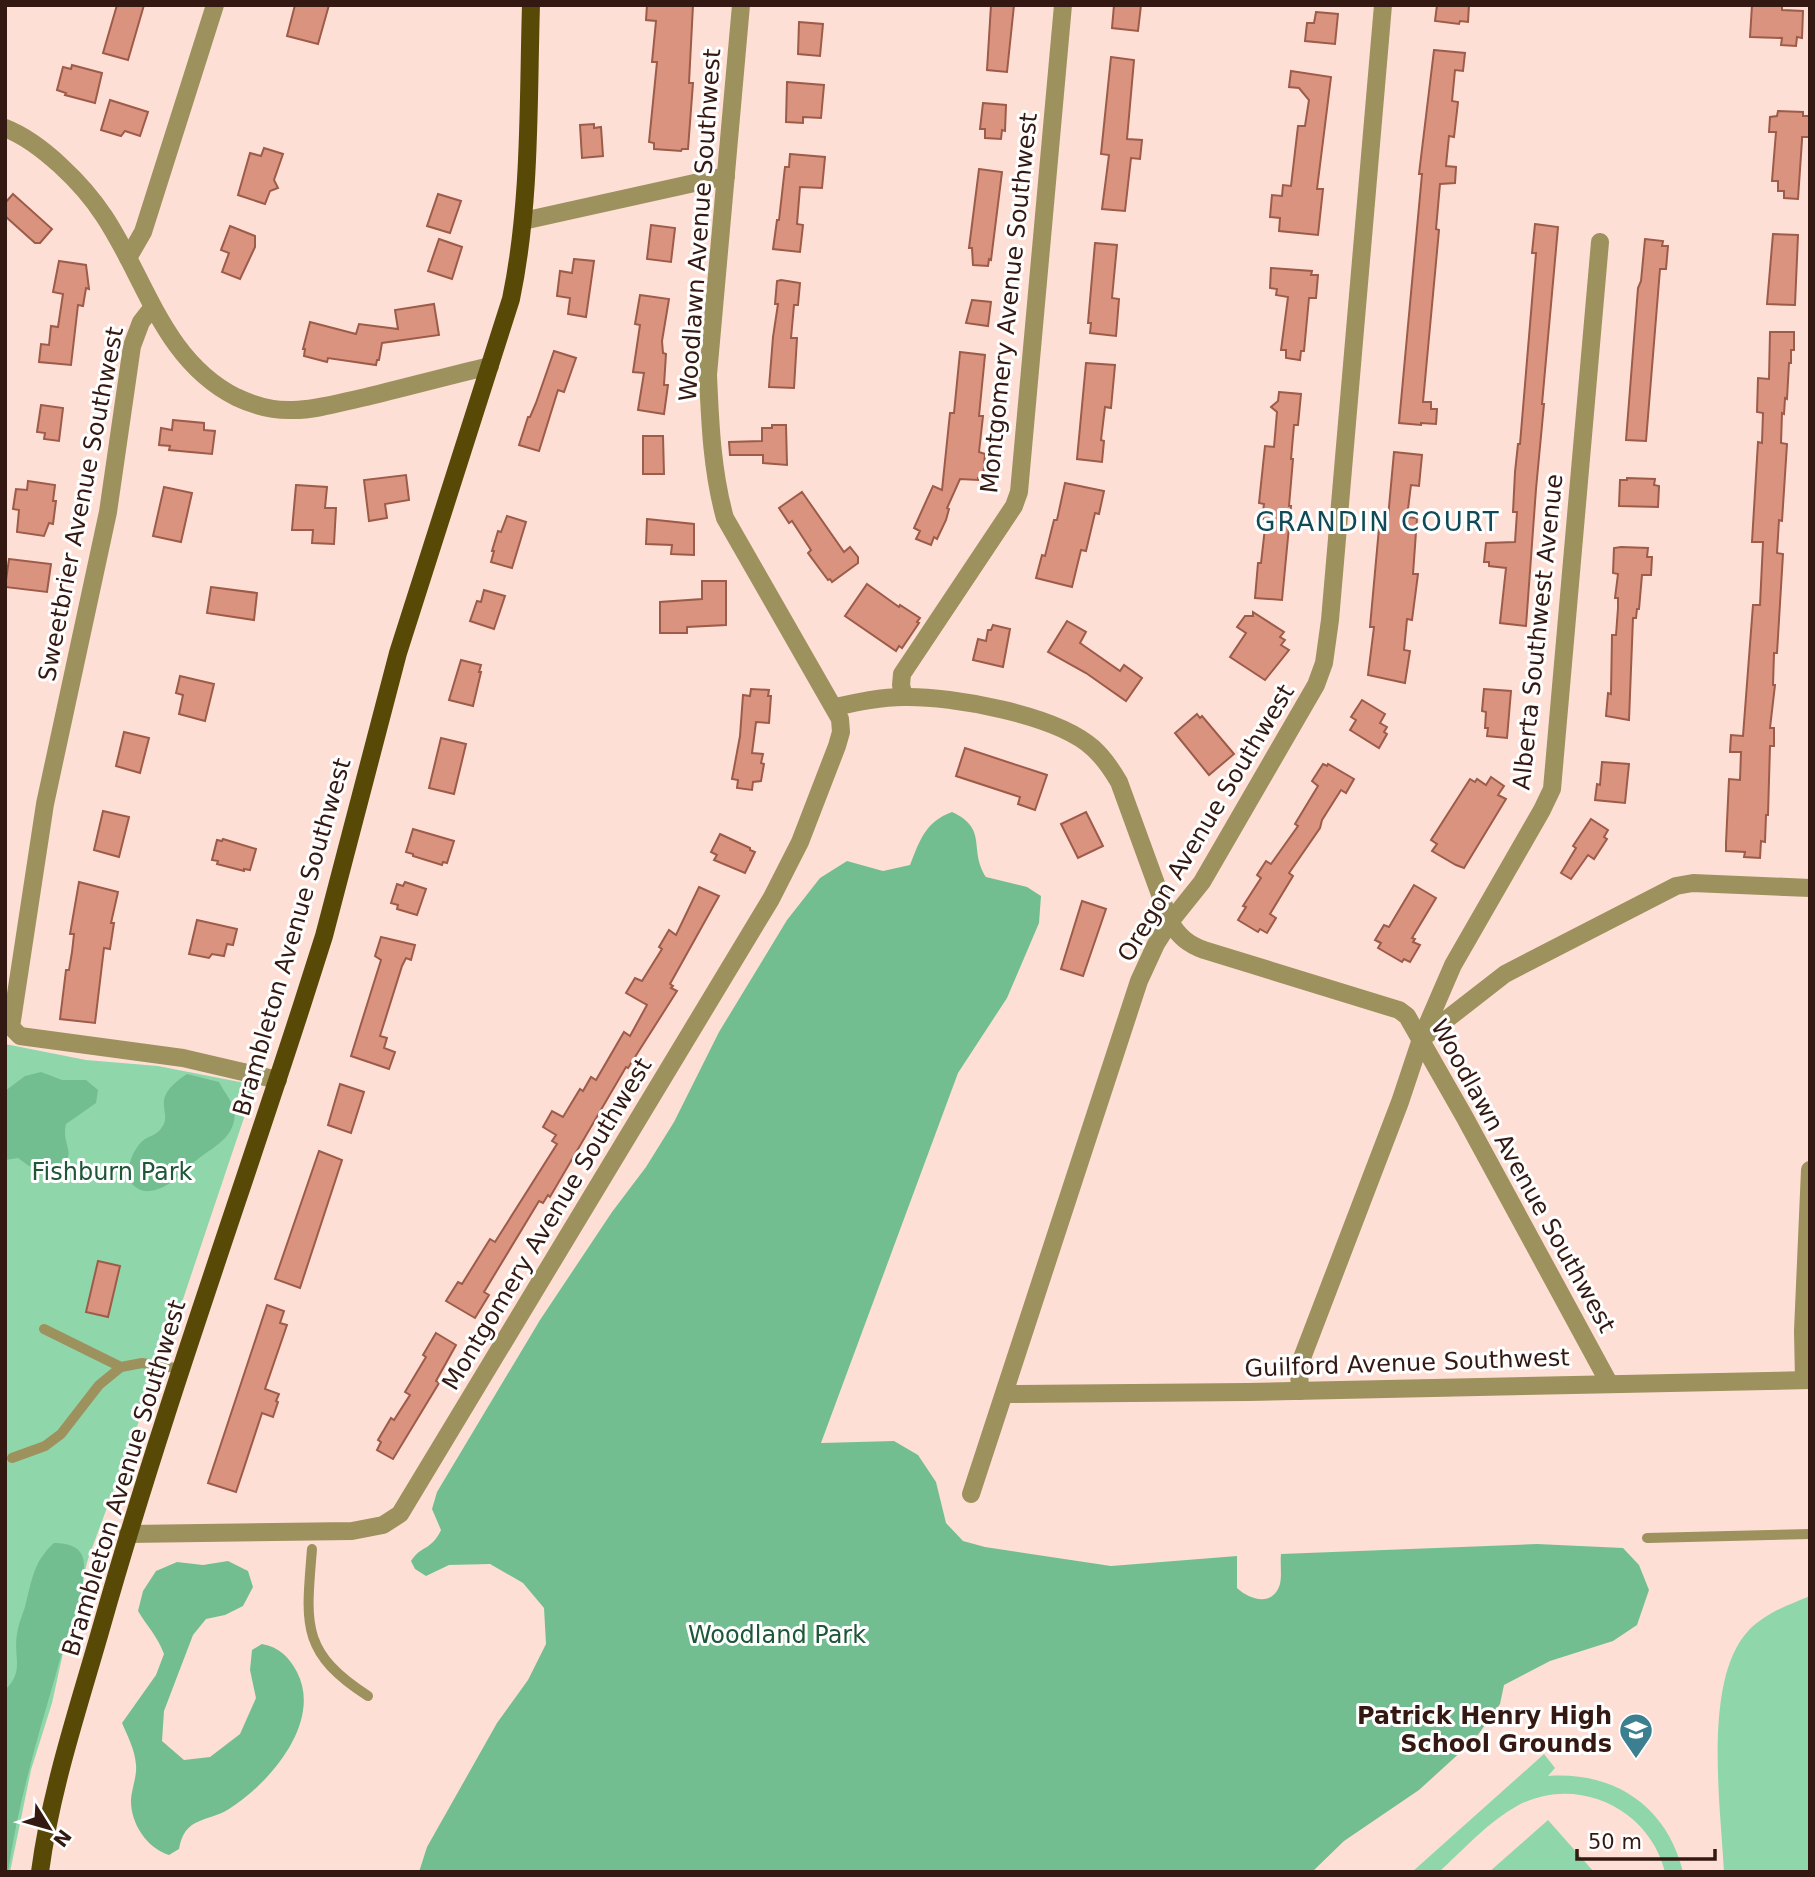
<svg xmlns="http://www.w3.org/2000/svg" width="1815" height="1877" font-family="'DejaVu Sans',sans-serif">
<style>
.green{fill:#90d6ab}
.forest{fill:#73be91}
.building{fill:#da937f;stroke:#9d5b49;stroke-width:2}
.lines{fill:none;stroke-linecap:round;stroke-linejoin:round}
.lane{stroke:#9d915d;stroke-width:10}
.street{stroke:#9d915d;stroke-width:18}
.primary{stroke:#584a06;stroke-width:18}
.labels{text-anchor:middle;dominant-baseline:central;stroke-width:6;stroke-linejoin:round;paint-order:stroke}
.street-label{font-size:24px;fill:#341912;stroke:#fff}
.park-label{font-size:24px;fill:#1e5638;stroke:#fff}
.poi-label{font-size:24px;font-weight:bold;fill:#341912;stroke:#fff;text-anchor:end}
.neighbourhood-label{font-size:26px;letter-spacing:2px;fill:#114a57;stroke:#fff}
</style>
<rect width="100%" height="100%" fill="#fedfd6"/>
<g class="green">
<polygon points="5,1044 86,1060 158,1066 255,1085 173,1329 88,1559 65,1644 52,1703 31,1770 10,1872 5,1872"/>
<path d="M1810,1596v276h-86c-3,-64 -22,-193 25,-242 17,-17 39,-25 61,-34z"/>
<path d="M1544,1754l11,14 -7,8c66,-5 119,30 135,96h-18c-16,-65 -90,-98 -148,-66 -29,16 -54,44 -78,66h-27z"/>
<polygon points="1548,1820 1594,1872 1489,1872"/>
</g>
<g class="forest">
<path d="M952,812c37,17 16,37 34,65l41,10 14,9 -2,27 -32,75 -49,75 -137,370 73,-2 24,14 18,27 10,41 17,18 22,6 126,19 126,-10v32c13,12 36,19 43,-4 2,-9 0,-21 1,-30l256,-10 86,4 16,17 10,25 -12,35 -24,16 -63,20 -46,24 -4,19 -25,35 -56,51 -75,51 -32,31h-893l8,-25 70,-124 31,-43 18,-36 -2,-36 -21,-25 -33,-19 -41,1 -23,11 -11,-7 -4,-8c10,-16 20,-10 30,-31l-9,-21 5,-17 103,-172 72,-108 34,-45 28,-45 45,-90 68,-112 33,-42 27,-17 36,10 27,-6c10,-25 15,-43 42,-53z"/>
<path d="M41,1072l21,8h24l12,10 -2,13 -30,21c-6,26 20,33 -21,48l-16,-6 -11,-8 -13,2v-69l20,-15z"/>
<path d="M187,1074l32,8c6,12 19,25 15,39 -4,19 -22,27 -36,38 -16,12 -27,30 -49,32 -6,1 -15,-3 -18,-9 -6,-14 2,-34 14,-43 5,-3 10,-4 14,-8 19,-19 -15,-29 28,-57z"/>
<path d="M54,1543c15,0 30,4 30,22 1,38 -19,73 -28,109 -19,65 -38,130 -48,198h-3v-182c20,-19 8,-33 12,-56 1,-9 5,-18 8,-27 7,-27 8,-45 29,-64z"/>
<path d="M228,1561l20,10 5,16 -10,19 -18,9 -19,4 -13,16 -29,76 -2,30 22,19 26,-3 30,-23 16,-36 -6,-28 2,-20 10,-6c17,3 27,13 35,28 26,50 -28,112 -68,137 -23,14 -44,7 -50,40l-10,6c-23,-7 -39,-33 -38,-56 1,-11 6,-23 5,-34 -1,-15 -8,-28 -14,-42l34,-48 8,-21c-6,-17 -17,-28 -26,-43l5,-20 13,-20 21,-9 26,3z"/>
</g>
<g class="building">
<polygon points="117,5 144,5 128,60 103,53"/>
<polygon points="295,5 329,5 318,44 287,36"/>
<polygon points="647,5 693,5 689,83 693,83 688,149 682,149 681,151 654,149 654,143 649,142 657,62 652,62 656,21 646,20"/>
<polygon points="991,5 1014,5 1007,72 987,70"/>
<polygon points="1114,5 1141,5 1138,31 1112,28"/>
<polygon points="1437,5 1469,5 1468,22 1460,21 1459,24 1435,21"/>
<polygon points="1752,5 1782,5 1782,10 1803,11 1802,38 1797,37 1796,46 1781,45 1782,38 1750,37"/>
<polygon points="1316,12 1338,14 1335,44 1305,41 1307,23 1314,23"/>
<polygon points="799,22 823,24 820,56 798,54"/>
<polygon points="1434,50 1465,53 1463,71 1455,70 1452,101 1458,102 1454,137 1449,136 1446,166 1456,167 1455,183 1440,184 1436,229 1439,230 1423,402 1431,402 1431,409 1437,409 1436,424 1421,423 1421,425 1399,423 1422,174 1419,174"/>
<polygon points="1111,57 1134,60 1127,139 1142,140 1140,159 1131,158 1125,211 1102,209 1109,155 1101,154"/>
<polygon points="72,65 102,73 95,103 65,95 66,93 57,90 63,67 71,69"/>
<polygon points="1291,71 1331,77 1317,189 1323,189 1318,235 1279,231 1280,218 1270,217 1272,195 1282,196 1283,185 1291,186 1298,126 1305,126 1309,100 1299,88 1289,87"/>
<polygon points="787,82 824,85 821,118 803,117 803,123 786,122"/>
<polygon points="110,100 148,112 140,136 125,131 121,136 101,130"/>
<polygon points="983,103 1006,105 1005,131 1002,130 1001,139 985,138 985,129 980,129"/>
<polygon points="1778,111 1803,112 1803,116 1810,116 1809,137 1802,137 1802,140 1798,199 1784,198 1784,191 1778,191 1778,181 1772,181 1776,132 1769,132 1770,117 1777,116"/>
<polygon points="594,124 594,128 601,127 603,156 582,158 580,125"/>
<polygon points="264,148 283,154 274,180 278,188 270,191 265,204 238,195 250,153 261,156"/>
<polygon points="790,154 825,157 822,188 800,187 797,224 803,225 800,252 773,249 777,220 779,220 785,167 789,167"/>
<polygon points="979,169 1002,172 991,260 989,259 988,266 973,265 972,248 969,248"/>
<polygon points="13,194 52,229 40,243 35,243 5,216 5,203"/>
<polygon points="438,194 461,201 450,233 427,226"/>
<polygon points="1535,224 1558,227 1542,404 1544,404 1536,489 1526,626 1500,623 1506,568 1489,566 1489,562 1484,562 1486,543 1515,542 1517,512 1513,512 1515,472 1518,444 1520,444 1536,253 1532,253"/>
<polygon points="651,225 675,228 671,262 647,259"/>
<polygon points="230,226 255,236 255,247 240,279 222,272 229,253 221,250"/>
<polygon points="1773,234 1798,235 1795,305 1767,304"/>
<polygon points="439,239 462,247 452,279 428,271"/>
<polygon points="1645,239 1663,241 1662,246 1668,246 1666,269 1660,269 1646,441 1626,440 1638,288 1641,281"/>
<polygon points="1095,243 1117,245 1112,298 1119,299 1116,336 1090,333 1091,323 1088,323"/>
<polygon points="574,259 594,261 586,317 568,314 570,298 557,296 560,271 572,273"/>
<polygon points="59,261 86,265 89,289 86,288 83,306 78,305 71,365 39,362 41,344 49,345 51,326 58,327 63,294 53,292"/>
<polygon points="1271,268 1312,271 1311,275 1318,275 1316,298 1309,298 1304,351 1301,351 1300,360 1286,358 1286,350 1281,350 1288,297 1276,295 1277,289 1270,288"/>
<polygon points="781,280 800,283 798,305 794,305 791,338 797,338 794,388 769,387 773,337 778,304 775,304 777,281"/>
<polygon points="640,295 669,299 662,341 663,353 666,354 664,385 668,385 664,414 638,410 644,373 633,372 640,325 635,324"/>
<polygon points="972,300 991,302 988,326 966,323"/>
<polygon points="434,304 439,335 382,343 379,360 377,360 376,365 328,358 327,362 304,356 305,349 303,349 310,322 356,334 359,324 398,329 395,310"/>
<polygon points="1770,332 1794,332 1794,350 1791,350 1791,363 1789,363 1787,399 1785,398 1784,414 1782,413 1781,443 1787,444 1782,521 1779,520 1777,553 1783,554 1777,653 1774,653 1773,685 1775,685 1770,728 1774,728 1774,746 1770,746 1768,815 1766,815 1765,842 1761,841 1760,858 1744,857 1745,852 1726,851 1726,843 1729,779 1740,780 1741,752 1730,752 1731,735 1743,736 1753,605 1760,605 1763,542 1752,542 1758,442 1762,443 1763,413 1757,412 1758,378 1769,379"/>
<polygon points="554,351 576,358 564,392 558,390 539,451 519,445 528,417 530,417 536,403"/>
<polygon points="960,352 985,355 979,416 983,416 979,452 985,454 983,478 978,478 978,480 960,479 947,508 949,509 946,520 937,539 934,537 931,545 916,539 920,531 914,528 933,486 942,490 950,413 954,413"/>
<polygon points="1086,363 1115,365 1111,408 1105,407 1101,440 1104,441 1102,462 1077,459"/>
<polygon points="1279,392 1301,394 1298,425 1294,425 1291,459 1293,459 1289,506 1291,506 1282,600 1255,598 1258,563 1261,563 1266,519 1262,519 1264,504 1259,503 1265,446 1274,447 1277,412 1271,407 1278,401"/>
<polygon points="41,405 63,408 59,441 44,439 45,433 37,432"/>
<polygon points="173,420 204,423 204,430 215,431 212,454 169,450 170,446 159,445 161,428 172,430"/>
<polygon points="772,425 786,425 787,465 763,463 763,455 730,455 729,442 762,441 762,428 772,428"/>
<polygon points="643,436 663,436 664,474 643,474"/>
<polygon points="1394,452 1422,455 1419,486 1411,485 1407,517 1417,518 1413,574 1418,574 1412,620 1407,619 1404,650 1410,651 1405,683 1368,675 1374,627 1370,627 1380,517 1388,518"/>
<polygon points="406,475 409,500 385,504 387,518 369,521 364,480"/>
<polygon points="1627,478 1655,479 1654,485 1659,486 1658,507 1619,506 1620,480 1627,480"/>
<polygon points="28,481 55,485 53,501 56,501 53,524 49,523 44,536 17,532 19,510 13,509 16,489 27,490"/>
<polygon points="1065,483 1104,491 1099,514 1095,513 1086,551 1081,550 1072,587 1036,578 1042,555 1045,556 1054,520 1057,520"/>
<polygon points="296,485 327,487 325,508 336,508 334,544 312,543 313,530 292,530"/>
<polygon points="164,487 192,493 181,542 153,536"/>
<polygon points="802,492 844,552 850,547 858,557 858,563 832,582 830,579 828,580 808,553 811,550 792,521 789,523 779,508"/>
<polygon points="507,516 526,522 512,568 491,562 494,551 492,551 498,531 501,532"/>
<polygon points="647,519 694,524 694,555 671,554 672,545 646,544"/>
<polygon points="1621,547 1648,548 1647,557 1652,557 1651,575 1642,575 1639,609 1637,609 1636,618 1633,618 1629,720 1606,716 1608,693 1611,694 1612,635 1616,635 1618,608 1618,598 1615,598 1618,574 1613,573 1614,548"/>
<polygon points="9,559 51,564 47,592 5,587"/>
<polygon points="702,581 726,581 726,625 687,627 687,633 660,633 660,602 702,599"/>
<polygon points="867,584 899,607 900,605 920,618 917,622 919,623 902,648 899,646 896,651 845,616"/>
<polygon points="211,587 257,593 254,620 207,613"/>
<polygon points="484,590 505,596 494,629 470,621 477,601 481,602"/>
<polygon points="1253,612 1284,632 1280,637 1285,640 1281,645 1289,650 1265,680 1230,657 1246,633 1237,627 1245,616 1253,616"/>
<polygon points="1067,621 1086,632 1080,643 1120,671 1124,665 1142,678 1126,701 1086,673 1048,652"/>
<polygon points="993,625 1010,629 1003,667 973,660 978,639 986,641 988,630 991,630"/>
<polygon points="461,660 481,665 479,672 481,672 473,706 449,700"/>
<polygon points="180,676 214,684 205,721 179,714 183,695 176,693"/>
<polygon points="751,689 769,690 768,696 771,696 769,723 756,722 752,753 763,754 761,763 764,764 761,781 753,782 752,790 737,788 738,780 732,779 740,736 743,695 750,696"/>
<polygon points="1484,689 1511,691 1507,738 1487,736 1488,728 1485,728 1486,712 1482,711"/>
<polygon points="1362,700 1385,714 1380,723 1387,727 1384,732 1387,734 1379,748 1350,730 1356,720 1351,717"/>
<polygon points="1197,714 1200,718 1202,716 1234,754 1209,775 1175,733"/>
<polygon points="124,732 149,738 140,773 116,766"/>
<polygon points="441,738 466,744 454,794 429,788"/>
<polygon points="965,748 1047,775 1035,810 1018,804 1020,797 956,776"/>
<polygon points="1602,762 1629,764 1625,803 1595,800 1597,784 1600,785"/>
<polygon points="1323,764 1327,766 1328,764 1354,779 1346,793 1341,790 1322,820 1320,828 1289,873 1293,876 1270,914 1276,918 1267,933 1260,929 1258,932 1238,920 1246,907 1243,906 1261,878 1257,875 1266,861 1271,864 1298,826 1295,824 1318,786 1312,781"/>
<polygon points="1491,777 1504,786 1498,795 1506,799 1464,868 1456,865 1432,851 1437,844 1431,840 1470,779 1475,782 1477,779 1486,785"/>
<polygon points="103,811 129,817 119,857 94,850"/>
<polygon points="1086,812 1103,846 1078,858 1061,824"/>
<polygon points="1591,819 1608,830 1604,837 1607,839 1594,859 1588,855 1571,879 1561,873 1576,848 1573,846"/>
<polygon points="413,829 454,841 447,863 443,862 442,865 413,856 413,854 406,852"/>
<polygon points="720,834 750,848 750,850 755,852 745,873 714,860 717,855 711,852"/>
<polygon points="223,839 256,849 250,870 244,869 244,871 217,864 218,861 212,860 217,840 222,841"/>
<polygon points="79,882 118,892 111,923 114,923 110,949 104,948 95,1023 60,1019 66,970 69,970 72,952 74,934 70,934"/>
<polygon points="405,882 426,889 417,915 397,909 398,905 391,903 397,884 403,886"/>
<polygon points="1414,885 1436,898 1412,938 1415,939 1413,942 1420,945 1410,962 1404,959 1402,962 1378,948 1381,943 1375,940 1384,925 1389,927"/>
<polygon points="699,887 719,896 670,984 673,986 671,988 677,991 628,1068 626,1067 550,1197 548,1195 543,1203 539,1201 484,1292 489,1295 475,1318 446,1301 458,1282 462,1284 490,1239 495,1242 557,1144 552,1141 556,1135 543,1127 552,1111 563,1117 580,1089 583,1091 591,1077 596,1080 624,1032 630,1036 647,1005 626,993 635,978 642,981 662,949 659,947 669,930 676,935"/>
<polygon points="1082,901 1106,909 1083,976 1061,969"/>
<polygon points="197,920 237,929 233,945 227,944 224,956 212,954 209,958 189,954"/>
<polygon points="381,937 415,945 411,960 406,958 402,966 380,1036 387,1038 384,1048 395,1052 389,1069 351,1056 381,960 375,956"/>
<polygon points="340,1084 364,1092 351,1133 328,1125"/>
<polygon points="319,1151 342,1160 300,1288 275,1279"/>
<polygon points="98,1261 120,1266 108,1317 86,1312"/>
<polygon points="267,1305 284,1311 280,1323 287,1325 265,1389 279,1394 276,1401 278,1402 273,1417 262,1413 236,1492 208,1483"/>
<polygon points="436,1333 456,1345 436,1381 439,1383 393,1459 377,1450 381,1442 378,1440 391,1418 394,1420 410,1395 405,1392 426,1357 423,1355"/>
</g>
<g class="lines">
<g class="lane">
<polyline points="44,1329 121,1367 142,1363 182,1369"/>
<polyline points="12,1458 45,1446 61,1434 99,1385 121,1367"/>
<polyline points="1647,1538 1810,1534"/>
<path d="M312,1549c-6,75 -12,103 56,147"/>
</g>
<g class="street">
<path d="M5,128c36,14 78,56 99,88 42,63 59,144 132,181 17,8 37,14 57,13 24,0 49,-8 73,-13 41,-10 82,-21 124,-31"/>
<polyline points="523,221 726,176"/>
<polyline points="128,258 143,232 215,5"/>
<polyline points="152,308 141,322 132,346 108,512 45,804 11,1027 20,1036 183,1058 278,1080"/>
<polyline points="904,697 901,685 902,674 1014,506 1019,492 1063,5"/>
<path d="M835,707c23,-5 46,-10 69,-10 49,-1 153,18 189,51 11,10 19,22 26,34l51,140c9,14 17,22 34,28l195,60 8,6 57,100 145,267"/>
<polyline points="1424,1037 1505,974 1676,886 1693,883 1810,888"/>
<polyline points="1804,1380 1803,1331 1810,1170"/>
<polyline points="1300,1391 1299,1371 1302,1358 1400,1102 1421,1039 1453,965 1542,810 1552,789 1600,242"/>
<polyline points="1005,1394 1248,1392 1810,1380"/>
<polyline points="971,1494 1139,981 1156,944 1170,922 1202,882 1316,685 1324,663 1330,620 1383,5"/>
<path d="M128,1534l224,-3 31,-6 17,-11 371,-615 29,-57 37,-96 4,-14 -1,-13 -115,-201c-13,-46 -15,-96 -17,-143l33,-370"/>
</g>
<path class="primary" d="M40,1872c11,-84 39,-166 62,-247 59,-208 133,-413 200,-620l22,-69 74,-283 113,-354c20,-96 17,-196 20,-294"/>
</g>
<defs>
<g id="school-pin" transform="scale(1.75)"><path d="M0 17L-7.5 6A9.5 9.5 0 1 1 7.5 6Z" fill="#3c7f90" stroke="#fff"/><path d="M0-5L7-2L0 1L-7-2ZM-4 1L0 2.5L4 1V4Q0 6-4 4Z" fill="#fff"/></g>
</defs>
<g fill-rule="evenodd">
<use href="#school-pin" x="1636" y="1730"/>
</g>
<g class="labels">
<g class="street-label">
<text transform="translate(700 225) rotate(-86)">Woodlawn Avenue Southwest</text>
<text transform="translate(1009 303) rotate(-84)">Montgomery Avenue Southwest</text>
<text transform="translate(81 504) rotate(-79)">Sweetbrier Avenue Southwest</text>
<text transform="translate(1538 632) rotate(-84)">Alberta Southwest Avenue</text>
<text transform="translate(1206 823) rotate(-59)">Oregon Avenue Southwest</text>
<text transform="translate(292 937) rotate(-74)">Brambleton Avenue Southwest</text>
<text transform="translate(1523 1176) rotate(61)">Woodlawn Avenue Southwest</text>
<text transform="translate(547 1224) rotate(-59)">Montgomery Avenue Southwest</text>
<text transform="translate(1407 1363) rotate(-2)">Guilford Avenue Southwest</text>
<text transform="translate(124 1478) rotate(-73)">Brambleton Avenue Southwest</text>
</g>
<g class="park-label">
<text x="112" y="1172">Fishburn Park</text>
<text x="777" y="1635">Woodland Park</text>
</g>
<g class="poi-label">
<text x="1612" y="1716">Patrick Henry High<tspan x="1612" dy="28">School Grounds</tspan></text>
</g>
<g class="neighbourhood-label">
<text x="1378" y="522">GRANDIN COURT</text>
</g>
</g>
<rect width="1815" height="1877" fill="none" stroke="#341912" stroke-width="14"/>
<g transform="translate(49 1828) rotate(127)" stroke="#ffffff" stroke-width="5" paint-order="stroke">
<path d="M0-5L12 26L0 18L-12 26Z" fill="#341912"/>
<text y="-10" font-size="19" font-weight="bold" text-anchor="middle" fill="#341912">N</text>
</g>
<path d="M1577 1849v10h138v-10" fill="none" stroke="#341912" stroke-width="3.5"/>
<text x="1588" y="1849" font-size="21" fill="#341912" stroke="#ffffff" stroke-width="5" paint-order="stroke">50 m</text>
</svg>
